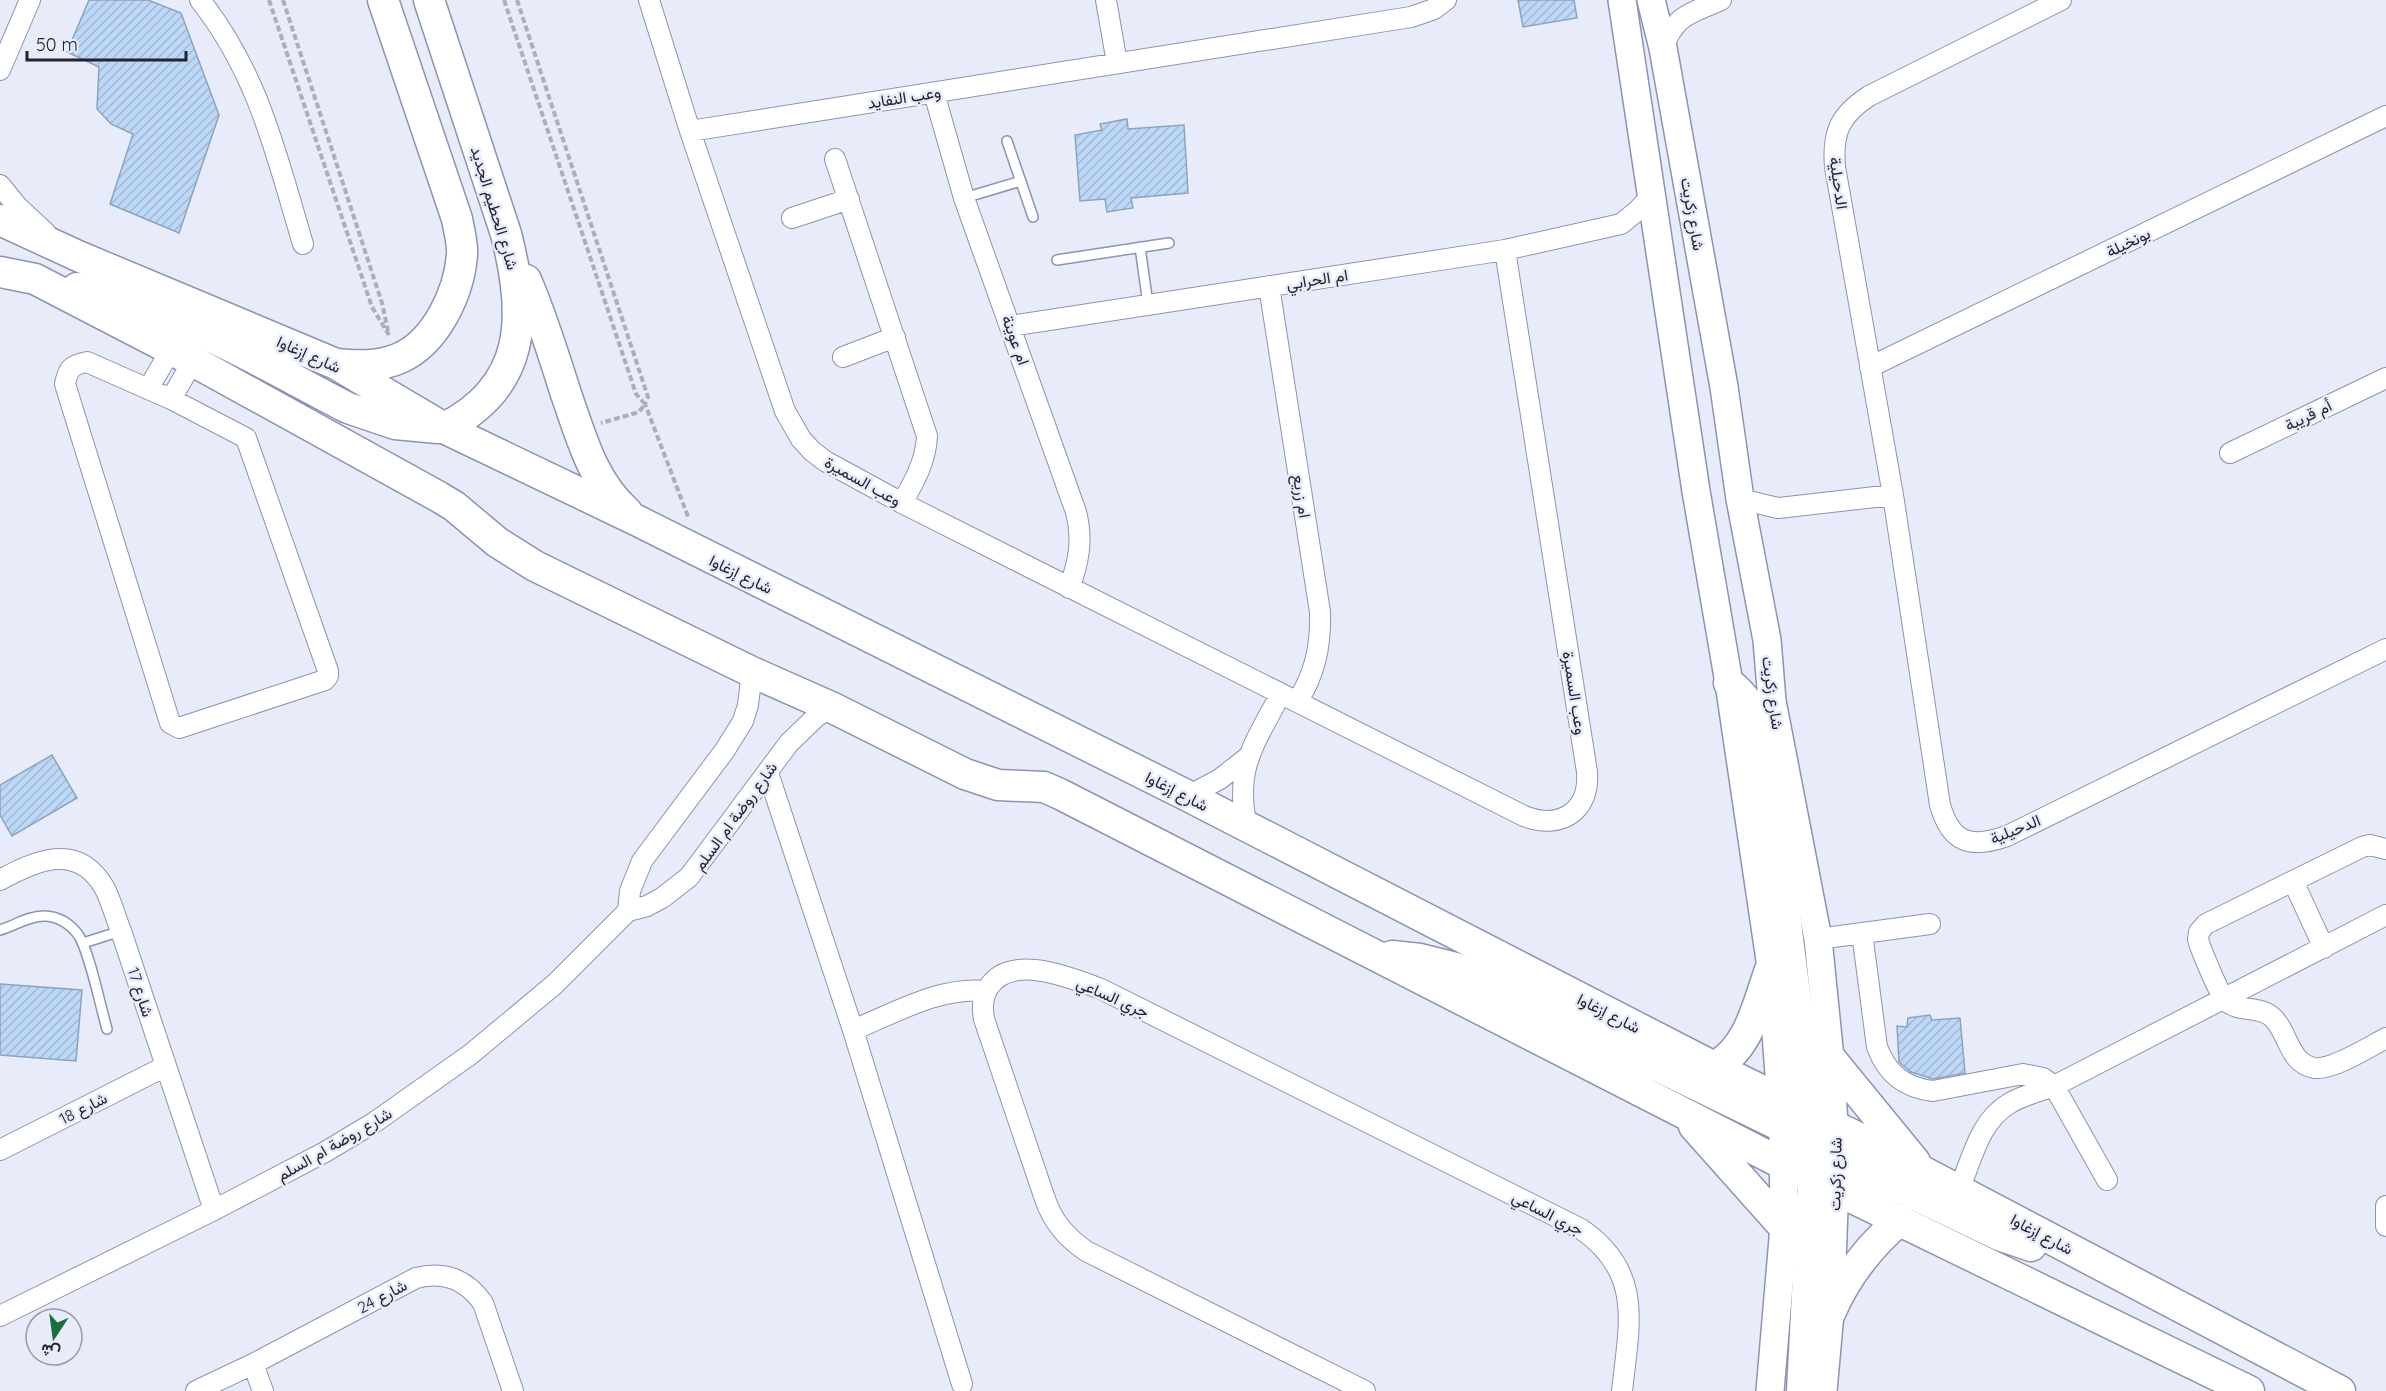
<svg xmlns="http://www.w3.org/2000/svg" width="2386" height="1391" font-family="Quicksand,Vazirmatn,sans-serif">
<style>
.building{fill:url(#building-hatch);stroke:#8ca3be;stroke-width:1.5}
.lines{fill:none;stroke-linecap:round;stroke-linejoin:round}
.lane-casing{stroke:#8d93b2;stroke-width:12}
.street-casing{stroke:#8d93b2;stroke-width:22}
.secondary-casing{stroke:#8d93b2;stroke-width:30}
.primary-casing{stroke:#8d93b2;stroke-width:33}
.path{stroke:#abaebc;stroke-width:4;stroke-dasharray:6 3;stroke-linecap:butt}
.lane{stroke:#fff;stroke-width:9}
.street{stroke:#fff;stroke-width:20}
.secondary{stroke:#fff;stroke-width:27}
.primary{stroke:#fff;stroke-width:30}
.labels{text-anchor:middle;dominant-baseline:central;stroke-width:5;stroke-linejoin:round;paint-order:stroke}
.street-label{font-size:16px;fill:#212330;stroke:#e8ebf9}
</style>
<defs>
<pattern id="building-hatch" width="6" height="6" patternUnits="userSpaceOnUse" patternTransform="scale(1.5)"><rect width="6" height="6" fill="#bdd8f7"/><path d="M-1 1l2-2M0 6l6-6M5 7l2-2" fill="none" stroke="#a2b9d4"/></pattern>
</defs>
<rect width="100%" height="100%" fill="#e8ebf9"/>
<!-- building -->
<path class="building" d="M 89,0 L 148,0 L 181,13 L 219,115 L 179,233 L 110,204 L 133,134 L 111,124 L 97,109 L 99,67 L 67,52 Z
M 1518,0 L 1574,0 L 1577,18 L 1523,27 Z
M 1127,119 L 1128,129 L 1184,125 L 1188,193 L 1131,198 L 1133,208 L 1107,212 L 1105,199 L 1080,201 L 1075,135 L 1102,130 L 1100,124 Z
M 52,755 L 77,798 L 12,836 L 0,815 L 0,785 Z
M 0,984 L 82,990 L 76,1061 L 0,1055 Z
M 1930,1015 L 1932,1020 L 1960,1018 L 1965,1073 L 1933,1079 L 1911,1072 L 1899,1062 L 1897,1026 L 1907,1027 L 1908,1018 Z"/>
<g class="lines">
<defs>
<path id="lane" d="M 1007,141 L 1033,217
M 964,198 L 1021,181
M 1140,247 L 1148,304
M 1057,260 L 1169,243
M 0,930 C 14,926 28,916 44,916 C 58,916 71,924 79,936 C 90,954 100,1005 107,1029
M 83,943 L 121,931"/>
<path id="street" d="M 200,0 C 259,75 276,154 303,244
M 649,0 L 690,131 L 785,411 L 801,439 L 812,451 L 825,461 L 902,503 L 1524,816 C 1560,830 1590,812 1587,772 L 1505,250
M 1106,0 L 1117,63
M 2061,0 L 1869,96 C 1840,115 1832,132 1835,167 L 1893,495 L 1940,805 C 1951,843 1970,849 2007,836 L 2386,649
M 1663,48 C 1676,13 1691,14 1721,0
M 0,70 L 30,0
M 934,93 L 964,198 L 1076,512 C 1083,539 1079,562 1069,588
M 690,131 L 1411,17 L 1434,9 L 1446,0
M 835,159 L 927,436 C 926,461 914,482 902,503
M 0,185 L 17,206 L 46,233
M 792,218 L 849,199
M 1269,286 L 1320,612 C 1321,646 1315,674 1297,702
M 1011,326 L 1505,250 L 1621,224 L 1637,211 L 1652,195
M 843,357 L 895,337
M 87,362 L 171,399 L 246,438 L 328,671 L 328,676 L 325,680 L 179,728 L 170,723 L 65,384 C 68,369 71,365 87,362 Z
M 1870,367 L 2386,116
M 148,389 L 171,350
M 171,399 L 193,361
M 2230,453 L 2386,378
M 1740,499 L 1778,508 L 1893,495
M 768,773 L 853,1030 L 962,1384
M 1188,796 L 1220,779 L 1248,757
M 1247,827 C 1234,768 1254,745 1280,695
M 2386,849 L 2370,845 L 2362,847 L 2206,924 L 2199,932 L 2198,939 C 2200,948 2220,996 2226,1001 C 2239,1013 2259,1005 2272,1017 C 2289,1032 2288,1064 2315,1068 C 2333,1070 2369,1047 2386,1038
M 0,880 C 35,861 77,841 104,887 C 111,900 115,916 121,931 L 214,1210
M 2293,881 L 2324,948
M 628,911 L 630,891 L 642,861 L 725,750 L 743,721 L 748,705 L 752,672
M 1862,933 L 1877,1047 C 1887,1074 1905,1088 1933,1091 L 2023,1074 L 2043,1078 L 2054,1086 L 2107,1180
M 1818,939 L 1930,924
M 853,1030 C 895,1013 940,986 986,991
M 0,1150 L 166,1066
M 1959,1190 C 1972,1159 1979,1121 2010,1103 C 2024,1095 2040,1091 2054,1086 L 2386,915
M 2386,1206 L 2386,1226
M 0,1316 L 214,1210 L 325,1152 L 375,1122 L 471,1054 L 555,984 L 628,911 L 647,906 L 662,898 L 689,877 L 789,743 L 816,717 L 831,707
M 253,1364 L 263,1391
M 196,1391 L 253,1364 L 416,1278 C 444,1271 466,1279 483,1303 L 513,1391
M 1365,1391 L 1086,1251 C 1066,1237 1053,1222 1045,1199 L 984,1019 C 982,1008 982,998 988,988 C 1010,952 1071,978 1101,989 L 1581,1229 C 1644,1272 1629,1325 1622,1391"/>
<path id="secondary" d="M 1622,0 L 1696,491 L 1729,683 L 1771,967 L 1783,1127 L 1784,1227 L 1770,1391
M 1651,0 L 1663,48 L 1724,387 L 1740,499 L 1767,640 L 1772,701 L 1818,939 L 1830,1058 L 1836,1157 L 1830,1313 L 1823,1391"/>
<path id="primary" d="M 429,0 L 506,234 C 527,315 528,386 444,428
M 0,220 L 78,256 L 336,364 L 444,428 L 638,521 L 1188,796 L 1714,1067 L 1867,1142 L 2340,1391
M 0,272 L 35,279 L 193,361 L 439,497 L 454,506 L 497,542 L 535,566 L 752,672 L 831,707 L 965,774 L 998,785 L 1044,787 L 1060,794 L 1783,1164 L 2249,1391
M 526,280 C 542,317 554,356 566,394 C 581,436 592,481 627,512
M 77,288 C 174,309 261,363 348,408 L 395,424 L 438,428
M 336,364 C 357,366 380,367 400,358 C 436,342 459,293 462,255 C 463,244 459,230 457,219 L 383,0
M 1729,683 C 1746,697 1756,712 1762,734 L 1811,1120 L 1820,1153 L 1835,1189
M 1392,956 L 1420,959 L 1456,968 L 1783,1127 C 1799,1134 1815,1136 1832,1128
M 1830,1058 L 1915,1162
M 1714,1067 C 1750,1049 1758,1002 1771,967
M 1694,1126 L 1784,1227
M 1808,1153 L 1820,1153 L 1836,1157 L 1999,1235 L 2031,1246
M 1830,1313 C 1846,1276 1868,1247 1900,1220
M 1802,1391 L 1813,1179 L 1812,1160"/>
</defs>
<!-- lane casing -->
<use href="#lane" class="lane-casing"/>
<!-- street casing -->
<use href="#street" class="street-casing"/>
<!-- secondary casing -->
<use href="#secondary" class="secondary-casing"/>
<!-- primary casing -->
<use href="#primary" class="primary-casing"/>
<!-- path -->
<path class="path" d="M 269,0 L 372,307 L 389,335
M 283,0 L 382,303 L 388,331
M 504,0 L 636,394 L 645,404 L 639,412 L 601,423
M 517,0 L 646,391 L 648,397 L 645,404 L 689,519"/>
<!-- lane -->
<use href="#lane" class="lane"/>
<!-- street -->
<use href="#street" class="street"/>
<!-- secondary -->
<use href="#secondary" class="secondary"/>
<!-- primary -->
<use href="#primary" class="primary"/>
</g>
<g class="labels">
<!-- street labels -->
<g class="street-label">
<text transform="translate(904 97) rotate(-9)">وعب النفايد</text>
<text transform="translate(1839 183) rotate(82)">الدحيلية</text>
<text transform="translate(495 208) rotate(73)">شارع الحطيم الجديد</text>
<text transform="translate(1693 214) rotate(80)">شارع زكريت</text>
<text transform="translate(2128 242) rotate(-26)">بونخيلة</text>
<text transform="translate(1317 279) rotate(-9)">ام الحرابي</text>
<text transform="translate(1016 340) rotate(70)">ام عوينة</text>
<text transform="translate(309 354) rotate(24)">شارع إزغاوا</text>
<text transform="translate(2308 415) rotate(-26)">أم قريبة</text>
<text transform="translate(863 481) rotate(29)">وعب السميرة</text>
<text transform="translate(1302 496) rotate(81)">ام زريع</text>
<text transform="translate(741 574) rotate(26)">شارع إزغاوا</text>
<text transform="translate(1575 693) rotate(81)">وعب السميرة</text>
<text transform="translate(1773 693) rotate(82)">شارع زكريت</text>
<text transform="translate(1177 791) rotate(27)">شارع إزغاوا</text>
<text transform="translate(735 816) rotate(-54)">شارع روضة ام السلم</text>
<text transform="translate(2015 829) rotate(-22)">الدحيلية</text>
<text transform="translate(141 992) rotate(72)">شارع 17</text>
<text transform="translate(1113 997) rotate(24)">جري الساعي</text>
<text transform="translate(1609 1013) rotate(27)">شارع إزغاوا</text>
<text transform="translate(83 1108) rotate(-27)">شارع 18</text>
<text transform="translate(334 1144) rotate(-30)">شارع روضة ام السلم</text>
<text transform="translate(1835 1174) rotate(-89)">شارع زكريت</text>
<text transform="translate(1548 1213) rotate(27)">جري الساعي</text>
<text transform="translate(2042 1234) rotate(28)">شارع إزغاوا</text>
<text transform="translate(382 1296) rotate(-28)">شارع 24</text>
</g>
</g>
<!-- north arrow -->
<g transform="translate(54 1337) rotate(193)"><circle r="28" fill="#e8ebf9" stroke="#989ba9" stroke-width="1.5"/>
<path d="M0-4.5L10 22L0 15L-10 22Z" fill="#1c6f41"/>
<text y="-9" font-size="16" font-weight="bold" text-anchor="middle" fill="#212330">ش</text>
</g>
<!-- scale -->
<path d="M27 51v9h159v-9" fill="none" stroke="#212330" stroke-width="3"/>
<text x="36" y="51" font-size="18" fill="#212330" stroke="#e8ebf9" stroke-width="4.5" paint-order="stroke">50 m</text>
</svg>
